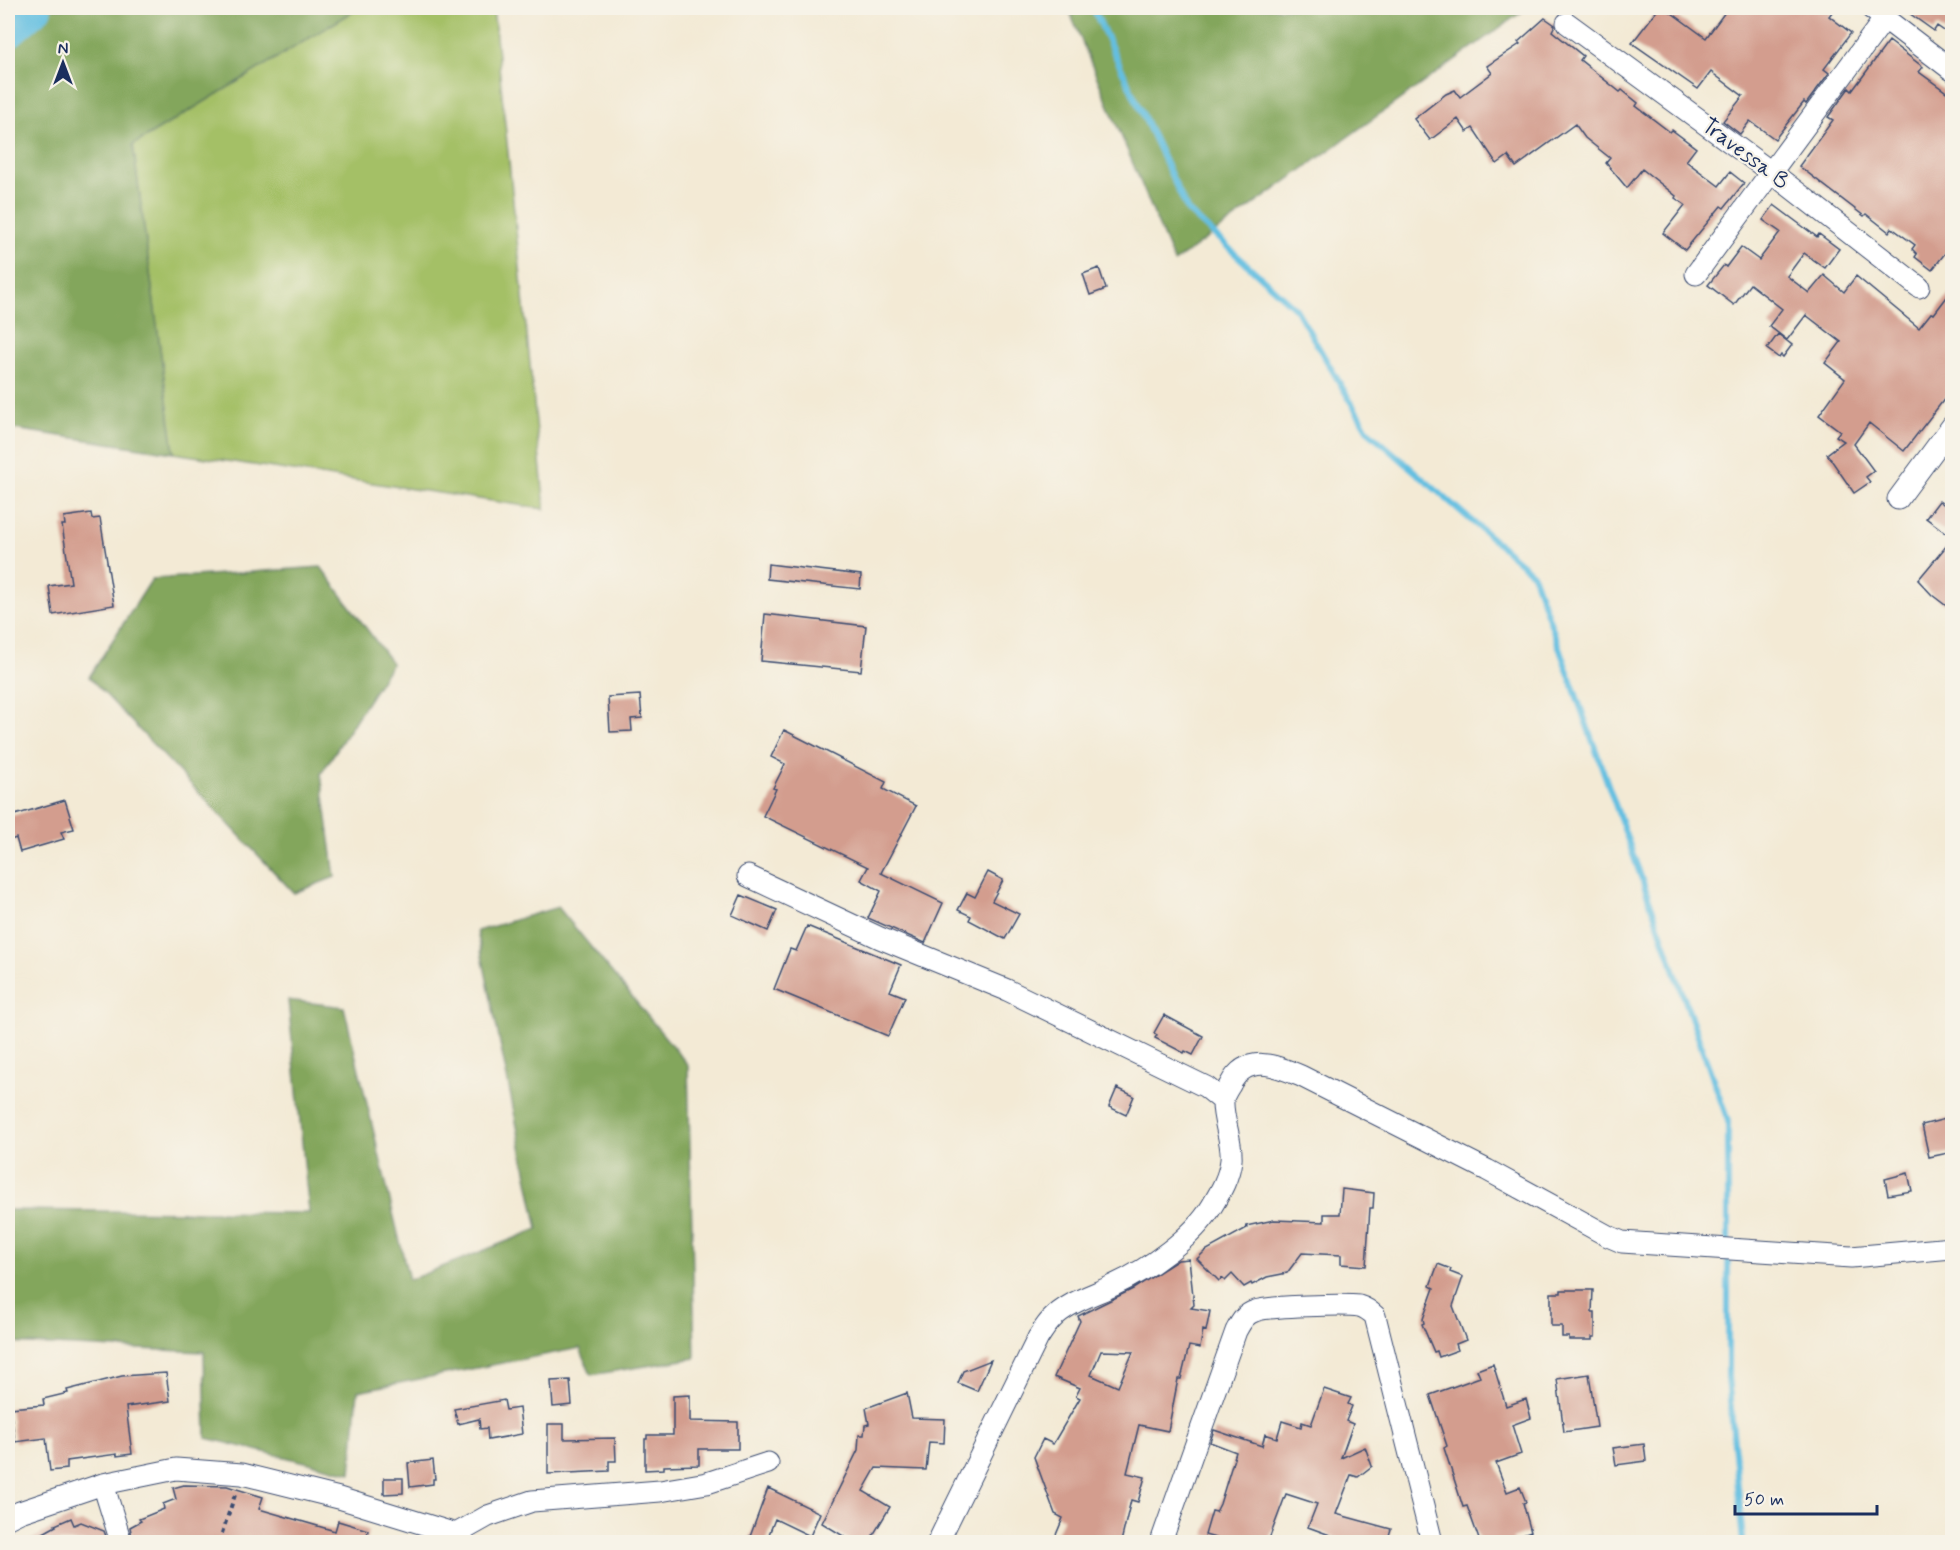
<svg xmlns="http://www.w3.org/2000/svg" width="1960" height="1550" font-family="Mynerve,sans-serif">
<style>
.green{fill:#a4c066;stroke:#607862;stroke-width:1.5}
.forest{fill:#83a65b;stroke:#4f6a5c;stroke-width:1.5}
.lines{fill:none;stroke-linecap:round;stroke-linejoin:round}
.stream{stroke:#63bfe1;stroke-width:6}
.river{stroke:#63bfe1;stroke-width:34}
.building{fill:#d39d8e;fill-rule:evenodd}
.minor-casing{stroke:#3b4b70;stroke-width:23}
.path{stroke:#3b4b70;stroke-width:4;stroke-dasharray:4.5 4.5;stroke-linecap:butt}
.minor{stroke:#fff;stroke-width:21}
.labels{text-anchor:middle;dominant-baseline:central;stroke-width:4.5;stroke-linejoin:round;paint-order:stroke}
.street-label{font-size:22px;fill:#1b2f5e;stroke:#f7f3e8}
</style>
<rect width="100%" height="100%" fill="#f7f3e8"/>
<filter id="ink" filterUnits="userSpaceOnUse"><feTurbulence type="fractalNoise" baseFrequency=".0167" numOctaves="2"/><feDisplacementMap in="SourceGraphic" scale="12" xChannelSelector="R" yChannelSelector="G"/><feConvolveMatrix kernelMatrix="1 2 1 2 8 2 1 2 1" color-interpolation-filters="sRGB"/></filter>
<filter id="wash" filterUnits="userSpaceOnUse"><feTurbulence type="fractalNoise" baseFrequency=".008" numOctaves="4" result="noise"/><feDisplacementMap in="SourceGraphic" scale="24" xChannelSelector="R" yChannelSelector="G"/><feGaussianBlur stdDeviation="1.35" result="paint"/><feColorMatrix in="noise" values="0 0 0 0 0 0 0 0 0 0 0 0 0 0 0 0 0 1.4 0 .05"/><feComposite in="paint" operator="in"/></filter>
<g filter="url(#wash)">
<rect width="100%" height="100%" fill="#f3ead5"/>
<!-- green -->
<path class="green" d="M 359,8 L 493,8 L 545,509 L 174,453 L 133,145 Z"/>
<!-- forest -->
<path class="forest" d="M 8,8 L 359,8 L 133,145 L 174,453 L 8,428 Z
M 1068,8 L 1527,8 L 1174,262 Z
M 321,567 L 392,663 L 321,774 L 335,877 L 294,893 L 89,677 L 152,579 Z
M 558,907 L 688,1065 L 695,1358 L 591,1375 L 580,1348 L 358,1391 L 351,1473 L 206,1438 L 204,1352 L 8,1343 L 8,1210 L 309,1213 L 288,1000 L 344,1007 L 409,1280 L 538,1229 L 477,931 Z"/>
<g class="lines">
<!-- stream -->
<path class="stream" d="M 1093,8 L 1188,211 L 1296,309 L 1368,431 L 1533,574 L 1728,1121 L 1728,1377 L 1743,1542"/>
<!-- river -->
<path class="river" d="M 8,31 L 35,8"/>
</g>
<g id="blocks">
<!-- building -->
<path class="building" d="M 1659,8 L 1665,8 L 1706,38 L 1728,8 L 1835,8 L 1829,16 L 1851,33 L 1824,69 L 1829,73 L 1806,104 L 1804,102 L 1775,139 L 1750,121 L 1740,134 L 1723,121 L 1743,96 L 1711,72 L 1698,89 L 1632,43 Z
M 1902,8 L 1953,8 L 1953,37 L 1937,26 L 1934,31 Z
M 1545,18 L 1555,25 L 1552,31 L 1583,56 L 1580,60 L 1620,92 L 1622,90 L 1638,103 L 1636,106 L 1670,132 L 1672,130 L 1696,148 L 1686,161 L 1719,186 L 1730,172 L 1744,183 L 1724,208 L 1721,206 L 1685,250 L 1663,233 L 1685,205 L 1675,198 L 1676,196 L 1642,169 L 1627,188 L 1606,163 L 1610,158 L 1585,138 L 1575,124 L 1516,167 L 1508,156 L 1497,164 L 1473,128 L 1467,132 L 1458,119 L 1430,140 L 1414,119 L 1446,94 L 1455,90 L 1460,97 L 1492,73 L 1487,66 L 1520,44 L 1518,42 Z
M 1889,41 L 1923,67 L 1919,72 L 1953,97 L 1953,243 L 1932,270 L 1915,257 L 1917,254 L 1912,249 L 1915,245 L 1892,228 L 1889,232 L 1866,214 L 1864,216 L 1799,166 L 1833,120 L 1828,117 L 1849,88 L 1852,91 Z
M 1774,205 L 1817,237 L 1819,234 L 1839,249 L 1825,268 L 1804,253 L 1787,276 L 1809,293 L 1824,275 L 1844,292 L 1856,276 L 1919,328 L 1931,313 L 1934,314 L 1953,289 L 1953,388 L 1904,451 L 1869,423 L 1854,444 L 1874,471 L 1866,477 L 1870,482 L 1854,493 L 1827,454 L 1844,441 L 1836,436 L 1840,431 L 1819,415 L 1845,379 L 1825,363 L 1841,342 L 1806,315 L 1787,340 L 1769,326 L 1782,309 L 1750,284 L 1734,305 L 1708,285 L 1724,265 L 1726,267 L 1741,247 L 1759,260 L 1780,232 L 1763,220 Z
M 1099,268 L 1106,289 L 1090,295 L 1083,274 Z
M 1778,334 L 1792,345 L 1783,357 L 1781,355 L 1779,358 L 1767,349 Z
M 1939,501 L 1953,511 L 1953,538 L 1926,518 Z
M 91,513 L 92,519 L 100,518 L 114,605 L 53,615 L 49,586 L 71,583 L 62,525 L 65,525 L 64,517 Z
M 1953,538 L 1953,611 L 1932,595 L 1918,580 Z
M 768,564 L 861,575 L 860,589 L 767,579 Z
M 765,614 L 866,626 L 861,671 L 761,661 Z
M 640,695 L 642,718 L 631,719 L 632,731 L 610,732 L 608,697 Z
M 784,730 L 886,782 L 883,789 L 916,806 L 881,873 L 943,903 L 925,943 L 868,918 L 881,891 L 861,880 L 868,867 L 763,816 L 776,789 L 773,788 L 785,764 L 771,757 Z
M 65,800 L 74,829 L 61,832 L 64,839 L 20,852 L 16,838 L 8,841 L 8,817 Z
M 988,872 L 1003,880 L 992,901 L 1019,914 L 1005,939 L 969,920 L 971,916 L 958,910 L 967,893 L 975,897 Z
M 741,895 L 777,910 L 768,931 L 732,915 Z
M 807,926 L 901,965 L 890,991 L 905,997 L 888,1036 L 774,989 L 790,949 L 796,951 Z
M 1164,1015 L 1203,1036 L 1193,1055 L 1185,1051 L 1184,1053 L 1155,1038 L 1157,1035 L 1154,1033 Z
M 1117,1088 L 1134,1096 L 1126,1115 L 1109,1107 Z
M 1953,1117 L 1953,1152 L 1929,1157 L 1922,1125 Z
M 1908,1173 L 1912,1191 L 1888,1195 L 1885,1179 Z
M 1342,1189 L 1374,1193 L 1373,1208 L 1370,1208 L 1366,1266 L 1341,1264 L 1341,1255 L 1302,1253 L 1287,1273 L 1267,1277 L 1252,1285 L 1251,1283 L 1244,1287 L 1232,1274 L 1225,1281 L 1222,1278 L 1219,1281 L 1197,1259 L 1205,1251 L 1247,1228 L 1246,1226 L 1274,1220 L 1324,1222 L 1324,1214 L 1340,1214 Z
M 1189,1259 L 1194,1305 L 1191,1308 L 1210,1311 L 1206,1331 L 1203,1330 L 1200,1348 L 1189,1346 L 1181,1379 L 1178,1379 L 1168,1431 L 1139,1425 L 1127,1473 L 1145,1477 L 1138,1502 L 1131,1500 L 1121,1542 L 1053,1542 L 1063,1518 L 1055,1514 L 1034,1457 L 1043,1439 L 1053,1444 L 1080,1398 L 1076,1396 L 1080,1388 L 1054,1377 L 1080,1321 L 1078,1316 L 1133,1289 L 1178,1260 ZM 1101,1351 L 1133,1352 L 1118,1387 L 1091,1375 Z
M 1438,1264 L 1451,1269 L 1450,1272 L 1463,1277 L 1453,1306 L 1466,1340 L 1456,1344 L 1458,1350 L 1439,1357 L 1437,1351 L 1434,1352 L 1422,1324 L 1424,1323 L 1423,1319 L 1434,1288 L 1430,1286 Z
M 1561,1290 L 1593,1290 L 1592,1312 L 1595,1312 L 1595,1337 L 1592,1337 L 1592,1340 L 1569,1340 L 1569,1337 L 1562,1337 L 1562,1326 L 1551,1326 L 1551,1293 L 1561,1293 Z
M 991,1360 L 977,1391 L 958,1383 L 963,1371 Z
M 1493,1364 L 1506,1406 L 1526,1399 L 1531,1418 L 1512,1425 L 1521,1454 L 1496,1463 L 1507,1492 L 1520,1487 L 1526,1502 L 1523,1503 L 1531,1532 L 1512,1539 L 1514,1542 L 1480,1542 L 1467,1506 L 1463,1507 L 1456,1485 L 1444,1448 L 1447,1446 L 1430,1395 L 1480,1377 L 1477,1370 Z
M 166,1373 L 170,1401 L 126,1407 L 132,1454 L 117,1456 L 117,1454 L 67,1461 L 67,1469 L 50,1471 L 46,1438 L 15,1442 L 10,1408 L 44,1405 L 43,1399 L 68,1393 L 67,1390 L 122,1376 Z
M 1589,1374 L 1597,1427 L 1564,1432 L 1557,1379 Z
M 570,1380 L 572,1405 L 553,1407 L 551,1381 Z
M 1324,1389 L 1351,1398 L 1348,1404 L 1352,1406 L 1346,1421 L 1353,1424 L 1341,1458 L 1365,1447 L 1372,1466 L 1358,1477 L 1351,1475 L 1336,1514 L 1391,1529 L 1387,1542 L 1336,1542 L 1338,1538 L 1308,1527 L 1317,1504 L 1286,1494 L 1268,1542 L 1229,1542 L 1205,1535 L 1212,1511 L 1216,1512 L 1220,1504 L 1236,1452 L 1210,1442 L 1214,1430 L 1262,1446 L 1265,1434 L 1277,1438 L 1282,1421 L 1301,1427 L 1302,1422 L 1311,1425 Z
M 907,1393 L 912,1418 L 945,1419 L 944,1443 L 929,1442 L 926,1470 L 876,1468 L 863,1491 L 890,1507 L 869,1542 L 853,1542 L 822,1523 L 858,1450 L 859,1435 L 864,1435 L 865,1425 L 869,1424 L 866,1408 Z
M 690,1395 L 690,1421 L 738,1422 L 738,1449 L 699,1449 L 699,1465 L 664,1466 L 664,1469 L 645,1470 L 645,1439 L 647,1439 L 647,1435 L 673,1435 L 673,1396 Z
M 504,1400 L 506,1410 L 519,1408 L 522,1434 L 488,1440 L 487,1428 L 480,1429 L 479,1419 L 458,1424 L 454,1409 Z
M 548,1424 L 564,1424 L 564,1439 L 615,1438 L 616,1461 L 609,1461 L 609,1471 L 548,1474 Z
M 1644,1444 L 1646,1461 L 1616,1465 L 1613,1448 Z
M 433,1460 L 435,1479 L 433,1479 L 433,1484 L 410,1487 L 408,1463 Z
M 384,1478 L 403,1478 L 403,1493 L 384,1494 Z
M 184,1485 L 227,1486 L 263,1497 L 259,1509 L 335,1531 L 338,1521 L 368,1530 L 366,1542 L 133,1542 L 130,1527 L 141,1521 L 139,1519 L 164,1509 L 163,1504 L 176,1499 L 173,1488 Z
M 768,1488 L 820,1513 L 810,1536 L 775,1519 L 766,1542 L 748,1542 Z
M 71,1518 L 74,1525 L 81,1522 L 104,1531 L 108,1542 L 27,1542 L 56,1526 L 55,1525 Z"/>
</g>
</g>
<g filter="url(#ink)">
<use href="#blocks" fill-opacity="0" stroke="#3b4b70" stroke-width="1.5"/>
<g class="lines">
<defs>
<path id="minor" d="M 1871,8 L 1952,70
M 1567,23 L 1771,172 L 1919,287
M 1696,274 L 1885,18
M 1898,499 L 1952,426
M 748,876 L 880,938 L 1007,990 L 1206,1087 L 1222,1100
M 103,1484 L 121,1542
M 8,1518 L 20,1512 L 103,1484 L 176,1469 L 242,1474 L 339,1498 L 456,1534 L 488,1516 L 532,1501 L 660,1491 L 707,1483 L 768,1463
M 938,1542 L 1038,1338 C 1042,1332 1046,1325 1051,1320 C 1067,1302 1094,1295 1114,1285 C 1148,1269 1193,1238 1212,1206 C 1221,1191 1229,1177 1231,1160 C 1233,1141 1222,1120 1223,1101 C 1223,1096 1227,1090 1230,1085 C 1246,1053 1276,1065 1301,1076 L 1487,1170 L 1608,1236 L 1622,1242 L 1851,1257 L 1952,1248
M 1161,1542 L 1236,1331 C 1241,1322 1245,1314 1255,1311 C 1267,1306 1346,1304 1359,1306 C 1366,1308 1370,1311 1375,1316 L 1432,1542"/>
</defs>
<!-- minor casing -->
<use href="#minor" class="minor-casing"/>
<!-- path -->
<path class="path" d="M 219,1542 L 236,1492"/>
<!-- minor -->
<use href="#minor" class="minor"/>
</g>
</g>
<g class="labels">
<!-- street labels -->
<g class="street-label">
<text transform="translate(1745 154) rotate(37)">Travessa B</text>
</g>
</g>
<!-- margin -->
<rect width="1960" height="1550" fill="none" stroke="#f7f3e8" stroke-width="30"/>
<!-- north arrow -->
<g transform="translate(63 63)" stroke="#f7f3e8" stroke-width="4.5" paint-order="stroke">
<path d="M0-4.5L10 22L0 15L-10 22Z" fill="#1b2f5e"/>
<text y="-9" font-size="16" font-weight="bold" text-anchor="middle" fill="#1b2f5e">N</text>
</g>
<!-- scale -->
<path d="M1735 1505v9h142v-9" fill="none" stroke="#1b2f5e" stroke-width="3"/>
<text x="1744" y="1505" font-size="18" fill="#1b2f5e" stroke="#f7f3e8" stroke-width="4.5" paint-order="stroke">50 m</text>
</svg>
